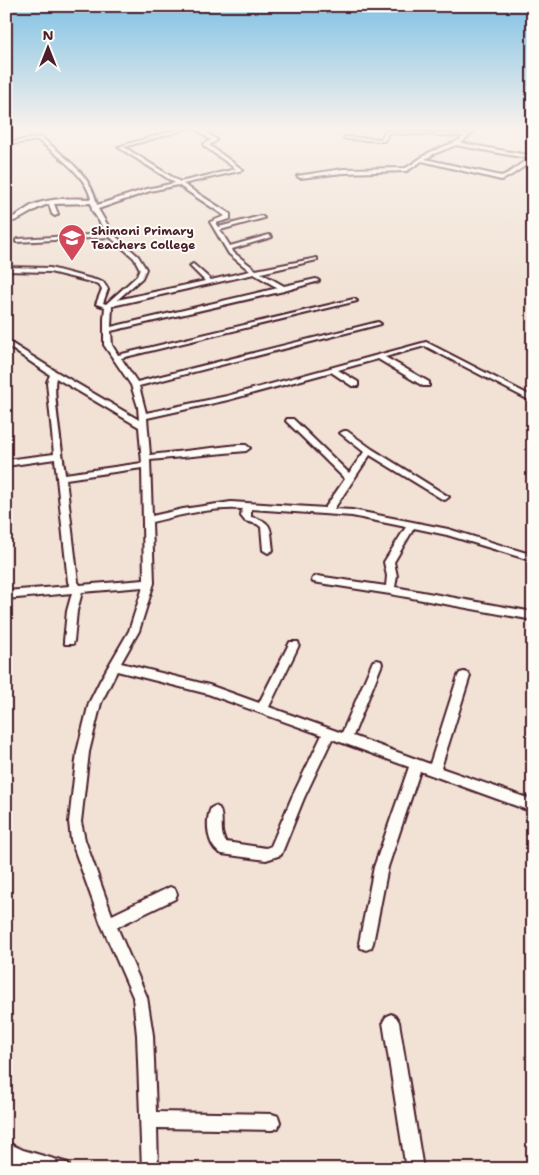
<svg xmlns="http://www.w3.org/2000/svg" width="539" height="1175" font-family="'Shantell Sans',sans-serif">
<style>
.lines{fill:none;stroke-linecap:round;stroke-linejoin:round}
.minor-casing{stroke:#4a1f2b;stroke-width:4}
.minor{fill:#fdfcf7;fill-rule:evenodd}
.labels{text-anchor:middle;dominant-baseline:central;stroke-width:4;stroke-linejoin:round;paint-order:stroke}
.far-poi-label{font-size:12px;font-weight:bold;fill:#4a1f2b;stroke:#fdfcf7;text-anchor:start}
</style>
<rect width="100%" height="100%" fill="#f1e2d5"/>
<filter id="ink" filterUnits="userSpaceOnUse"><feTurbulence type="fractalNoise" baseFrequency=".02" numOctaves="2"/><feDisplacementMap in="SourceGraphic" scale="10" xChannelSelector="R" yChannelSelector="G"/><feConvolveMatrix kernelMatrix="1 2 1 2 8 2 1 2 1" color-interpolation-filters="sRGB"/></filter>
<g filter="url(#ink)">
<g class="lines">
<defs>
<path id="minor" d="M 186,127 L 198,127 L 216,139 L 216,141 L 209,145 L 243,170 L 183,184 L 230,214 L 230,219 L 216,223 L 219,227 L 261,216 L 264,218 L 220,230 L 230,246 L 269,235 L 272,237 L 232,249 L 233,252 L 256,270 L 317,258 L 317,260 L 261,273 L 284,286 L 316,279 L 319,281 L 284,291 L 111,331 L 112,345 L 118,355 L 354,299 L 357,301 L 121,358 L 137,382 L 378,322 L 381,324 L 139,386 L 146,413 L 227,396 L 426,342 L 533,397 L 533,402 L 425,346 L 385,357 L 429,382 L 429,386 L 423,386 L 378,359 L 338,370 L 358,382 L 358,386 L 352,386 L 331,372 L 228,400 L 147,418 L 150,455 L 238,445 L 246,445 L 250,448 L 246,451 L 150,460 L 152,516 L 183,509 L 231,502 L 325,508 L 345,479 L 286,421 L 287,419 L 293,419 L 349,473 L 364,452 L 340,433 L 344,431 L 347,431 L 372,449 L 449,497 L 445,500 L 442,499 L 370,455 L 334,509 L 352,510 L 448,529 L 533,555 L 533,561 L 447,535 L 414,528 L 394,562 L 397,576 L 395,587 L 533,612 L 533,620 L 390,594 L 313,582 L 312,580 L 313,578 L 317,576 L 386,586 L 387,576 L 384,562 L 406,527 L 352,516 L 251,509 L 251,517 C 274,522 270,529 273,550 L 268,553 L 263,550 L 261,527 L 257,524 L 245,521 L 241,516 L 242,509 C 213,507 181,515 152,522 L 154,583 L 139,631 L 121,663 L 209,685 L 259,703 L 290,642 L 298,642 L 299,645 L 269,707 L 342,733 L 373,661 L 377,660 L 381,661 L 382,664 L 353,736 L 430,764 L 458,676 L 460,673 L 464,672 L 468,673 L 470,676 L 441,768 L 533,800 L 533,812 L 420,771 L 388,867 L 373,943 L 371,948 L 366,950 L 361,948 L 359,943 L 374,867 L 409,767 L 332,739 L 304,798 L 281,855 L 266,860 L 222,854 C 207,848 205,821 211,808 L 215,806 L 219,808 C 225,819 218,832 226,842 L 266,848 L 271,846 L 292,797 L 322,735 L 208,694 L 117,671 L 101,703 L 89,752 L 81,822 L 85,840 L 112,915 L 170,887 L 175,889 L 177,894 L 175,899 L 117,927 L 147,997 L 153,1035 L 156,1112 L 272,1114 L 278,1116 L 280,1122 L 278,1128 L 272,1130 L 157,1128 L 158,1169 L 142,1169 L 137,1035 L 133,997 L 101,924 L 71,840 L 69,822 L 77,752 L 89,703 L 101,679 L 129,631 L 143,587 L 82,592 L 77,611 L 74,641 L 73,644 L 65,644 L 64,641 L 67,611 L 72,593 L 6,599 L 6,591 L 70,586 L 68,582 L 55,459 L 6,466 L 6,460 L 54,454 L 47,382 L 50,375 L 6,345 L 6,340 L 57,372 L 139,420 L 138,407 L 131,385 L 104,345 L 104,319 L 105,307 L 96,304 L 102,289 L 99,284 L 50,272 L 6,271 L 6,267 L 50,268 L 103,282 L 108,289 L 103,303 L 106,304 L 137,276 L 140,269 L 134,258 L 110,237 L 16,242 L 16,240 L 18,239 L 107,234 L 92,210 L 91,203 L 54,204 L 58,214 L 55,216 L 52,214 L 49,204 C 33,208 22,221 6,223 L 6,219 C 16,218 22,211 31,206 C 48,198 72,198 91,199 C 87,176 56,154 38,140 L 6,145 L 6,143 L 41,137 C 63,156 92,175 97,205 L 147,189 L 175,183 L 118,147 ZM 193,127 L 211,140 L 204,144 L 204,146 L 236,169 L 180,182 L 124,147 ZM 178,185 L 225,216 L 210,222 L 229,254 L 250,271 L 211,280 L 193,264 L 190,266 L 205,281 L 117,300 L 142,278 L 146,269 L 138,256 L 113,234 L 98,209 L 150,191 ZM 254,274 L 278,288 L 111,327 L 112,306 ZM 56,378 L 139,427 L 142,463 L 65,474 C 63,456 52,391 56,378 ZM 142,468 L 144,580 L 80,585 L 78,582 L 66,479 Z
M 474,127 L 479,127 L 461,143 L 533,156 L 533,162 C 521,166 514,176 501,180 L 422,161 L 407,171 L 343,173 L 300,178 L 297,176 L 343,169 L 406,168 L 430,152 L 458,141 L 464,136 L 388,133 L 385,140 L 383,141 L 346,139 L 344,137 L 381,139 L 386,131 L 467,134 ZM 456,145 L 531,159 C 519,162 513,173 501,176 L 425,159 L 434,154 Z
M 530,187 L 533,187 L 533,191 L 528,190 L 528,188 Z
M 391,1014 L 396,1017 L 399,1022 L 423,1169 L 406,1169 L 383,1022 L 386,1017 Z
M 6,1142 L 23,1150 L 68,1163 L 70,1169 C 47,1169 27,1172 6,1159 Z"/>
</defs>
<!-- minor casing -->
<use href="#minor" class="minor-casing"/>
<!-- minor -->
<use href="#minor" class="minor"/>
</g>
</g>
<!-- sky -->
<linearGradient id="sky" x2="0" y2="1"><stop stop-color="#81c2e5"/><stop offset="0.44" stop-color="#f9f2ec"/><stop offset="1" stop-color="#f9f2ec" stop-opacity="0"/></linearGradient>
<rect width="539" height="291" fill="url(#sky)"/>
<!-- icons -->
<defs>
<symbol id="school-pin" viewBox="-11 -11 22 30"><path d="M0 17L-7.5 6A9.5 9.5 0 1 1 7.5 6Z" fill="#d1495b" stroke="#fdfcf7"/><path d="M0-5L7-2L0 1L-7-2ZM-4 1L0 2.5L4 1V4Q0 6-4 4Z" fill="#fff"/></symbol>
</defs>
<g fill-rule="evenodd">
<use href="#school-pin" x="56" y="222" width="32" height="43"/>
</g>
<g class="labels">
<!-- far-poi labels -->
<g class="far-poi-label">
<text x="91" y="231">Shimoni Primary<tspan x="91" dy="14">Teachers College</tspan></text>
</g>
</g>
<!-- margin -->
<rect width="539" height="1175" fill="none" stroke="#fdfcf7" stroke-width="25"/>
<rect x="12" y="12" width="514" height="1150" fill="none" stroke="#4a1f2b" stroke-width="2" filter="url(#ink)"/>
<!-- north arrow -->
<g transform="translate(48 48)" stroke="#fdfcf7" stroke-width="4" paint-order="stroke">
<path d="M0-4L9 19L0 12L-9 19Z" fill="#4a1f2b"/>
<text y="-8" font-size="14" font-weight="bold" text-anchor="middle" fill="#4a1f2b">N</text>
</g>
</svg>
